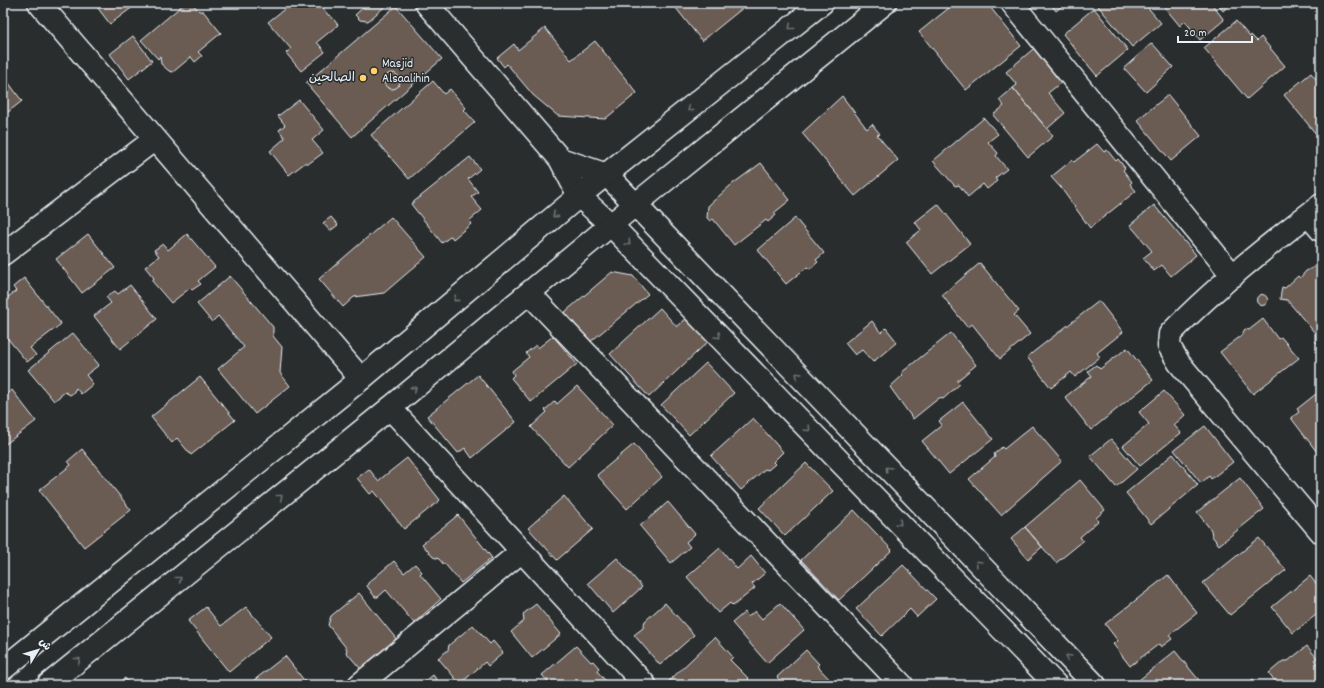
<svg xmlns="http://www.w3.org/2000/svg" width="1324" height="688" font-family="Dekko,'Playpen Sans Arabic',sans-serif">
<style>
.building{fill:#6b5c52;stroke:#e8f1f8}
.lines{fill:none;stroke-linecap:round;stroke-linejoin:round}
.street-casing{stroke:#e8f1f8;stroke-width:25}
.secondary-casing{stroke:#e8f1f8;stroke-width:25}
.street{stroke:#2a2d2e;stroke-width:22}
.secondary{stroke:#2a2d2e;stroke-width:22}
.oneway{stroke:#6c7275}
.poi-dot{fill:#ffd166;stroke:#2a2d2e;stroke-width:1.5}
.labels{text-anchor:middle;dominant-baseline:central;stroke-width:3;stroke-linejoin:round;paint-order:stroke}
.poi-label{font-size:13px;fill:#e8f1f8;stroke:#2a2d2e;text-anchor:start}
</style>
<rect width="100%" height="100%" fill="#2a2d2e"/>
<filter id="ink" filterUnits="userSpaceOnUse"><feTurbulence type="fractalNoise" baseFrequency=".025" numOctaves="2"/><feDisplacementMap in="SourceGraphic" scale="8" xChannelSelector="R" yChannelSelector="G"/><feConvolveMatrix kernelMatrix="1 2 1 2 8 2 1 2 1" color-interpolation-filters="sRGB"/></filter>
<g filter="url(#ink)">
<!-- building -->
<path class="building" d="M 94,3 L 138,3 L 110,24 Z
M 185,3 L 192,3 L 199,11 L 203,11 L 221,33 L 198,52 L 202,56 L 195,62 L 191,57 L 173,72 L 169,71 L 161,64 L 160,56 L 158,59 L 141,40 Z
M 292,3 L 309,3 L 313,7 L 316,4 L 321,5 L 328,15 L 331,16 L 338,25 L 317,42 L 325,52 L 301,71 L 286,53 L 291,49 L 268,22 Z
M 309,3 L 318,3 L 313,7 Z
M 368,3 L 389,3 L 368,21 L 360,20 L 355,15 Z
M 672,3 L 749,3 L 702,41 Z
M 955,3 L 987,3 L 1021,46 L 966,90 L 919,32 Z
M 1050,3 L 1066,3 L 1056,11 Z
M 1101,3 L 1144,3 L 1161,23 L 1132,47 L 1098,6 Z
M 1161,3 L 1211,3 L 1224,20 L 1200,40 L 1185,21 L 1180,26 Z
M 1217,3 L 1232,3 L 1223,11 Z
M 396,6 L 442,59 L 352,137 L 306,83 Z
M 1094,8 L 1128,50 L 1097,76 L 1063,34 Z
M 1236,21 L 1250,37 L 1251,35 L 1257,41 L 1261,37 L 1285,66 L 1247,99 L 1204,48 Z
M 545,28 L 571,60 L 595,41 L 637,93 L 605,119 L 558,116 L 533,95 L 507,64 L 504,67 L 497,58 L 514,44 L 518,50 Z
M 133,36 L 152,61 L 129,79 L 110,54 Z
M 1152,43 L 1173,67 L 1146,92 L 1124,68 Z
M 1039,44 L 1068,77 L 1048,93 L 1065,113 L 1047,129 L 1013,88 L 1017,85 L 1006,72 Z
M 1311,73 L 1321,85 L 1321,140 L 1284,95 Z
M384 81a8 8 0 1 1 16 0a8 8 0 1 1-16 0Z
M 3,75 L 22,101 L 3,116 Z
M 433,81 L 444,94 L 450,89 L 466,108 L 464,110 L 475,122 L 409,179 L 371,135 Z
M 1013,88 L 1053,136 L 1028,157 L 993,115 L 1004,106 L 999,100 Z
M 1168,95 L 1201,136 L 1171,161 L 1137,120 Z
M 842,96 L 867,129 L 872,124 L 880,134 L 877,135 L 898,160 L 855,196 L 802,133 Z
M 299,100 L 324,130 L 312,140 L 323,153 L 308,164 L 306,162 L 289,175 L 270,151 L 285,138 L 279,130 L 285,125 L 278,116 Z
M 984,118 L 998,134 L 988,142 L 998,153 L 996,156 L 1007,169 L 995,178 L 997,181 L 987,189 L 983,184 L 968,197 L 959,185 L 955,186 L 933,161 Z
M 1097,144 L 1104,152 L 1107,150 L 1116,161 L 1118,159 L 1125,168 L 1123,170 L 1132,182 L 1130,184 L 1136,191 L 1090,228 L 1061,188 L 1051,177 L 1072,160 L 1074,162 Z
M 470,157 L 480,169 L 468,179 L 478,192 L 471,197 L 482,210 L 469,221 L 471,224 L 453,239 L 451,236 L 442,243 L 411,204 Z
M 761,163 L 790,200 L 774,213 L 776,215 L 768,222 L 766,220 L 734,245 L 713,219 L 710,221 L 707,218 L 708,206 L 731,185 Z
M 938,204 L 970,244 L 932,274 L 906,242 L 921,230 L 915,222 Z
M 1154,205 L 1196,255 L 1171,276 L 1162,265 L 1154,271 L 1143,258 L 1152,251 L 1130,225 Z
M 331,217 L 338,225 L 330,231 L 323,223 Z
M 391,217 L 426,257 L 384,293 L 354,297 L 343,307 L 319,279 Z
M 795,218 L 824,253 L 816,260 L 818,262 L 810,269 L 807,267 L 786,284 L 758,250 Z
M 88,234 L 115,268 L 82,293 L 56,259 Z
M 187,234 L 215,267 L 198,281 L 201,284 L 192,290 L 190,288 L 171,303 L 152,281 L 154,278 L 145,267 L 159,256 L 154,250 L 163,244 L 168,250 Z
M 980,263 L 1019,311 L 1014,315 L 1030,334 L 1000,359 L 972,324 L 967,327 L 942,295 Z
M 1320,264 L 1321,264 L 1321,347 L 1315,341 L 1315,333 L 1287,300 L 1280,299 L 1282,287 L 1285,288 L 1298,276 L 1300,278 L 1306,271 Z
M 612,272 L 633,276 L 648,294 L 590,342 L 565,312 Z
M 230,276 L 273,327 L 273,336 L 282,347 L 280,373 L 290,386 L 255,414 L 218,369 L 244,347 L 218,316 L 212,322 L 197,304 Z
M 24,278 L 61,324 L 30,348 L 36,355 L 27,362 L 3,333 L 3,298 L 6,295 L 8,297 L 16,291 L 13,287 Z
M 130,285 L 157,319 L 120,349 L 94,316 L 111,303 L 106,297 L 115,291 L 118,294 Z
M1256.5 300a5.5 5.5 0 1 1 11 0a5.5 5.5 0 1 1-11 0Z
M 1099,301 L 1123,332 L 1097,353 L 1100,357 L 1075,377 L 1071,372 L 1051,388 L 1027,357 Z
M 660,308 L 677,327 L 691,314 L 713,337 L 649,397 L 610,354 Z
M 1263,319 L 1278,339 L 1281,337 L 1299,358 L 1253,394 L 1220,352 L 1241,336 L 1245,329 L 1249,330 Z
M 872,321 L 881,333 L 886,328 L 897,342 L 873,362 L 862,350 L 855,355 L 845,343 Z
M 73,333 L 99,365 L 86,375 L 93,384 L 81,394 L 76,388 L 73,393 L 70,395 L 65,392 L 54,401 L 28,370 Z
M 951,333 L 976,365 L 957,381 L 960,384 L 943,399 L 939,398 L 913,419 L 890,387 L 903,375 L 901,373 Z
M 553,336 L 577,364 L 531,402 L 511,378 L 514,375 L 512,371 L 529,357 L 526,353 L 536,345 L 538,348 Z
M 1127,348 L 1153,380 L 1091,430 L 1065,397 L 1092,376 L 1088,371 L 1096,365 L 1100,369 Z
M 706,363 L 734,393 L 689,435 L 661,405 Z
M 478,375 L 516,422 L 472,458 L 465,448 L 458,453 L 427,416 Z
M 200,377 L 235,420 L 191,455 L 177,438 L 172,443 L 151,417 Z
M 577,386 L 613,425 L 568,467 L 531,427 L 547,412 L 545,410 L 555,401 L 557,404 Z
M 12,390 L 36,421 L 3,446 L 3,397 Z
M 1321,390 L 1321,455 L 1320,456 L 1291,418 L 1299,412 L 1297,409 Z
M 1164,391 L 1185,415 L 1174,425 L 1181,433 L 1140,466 L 1123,446 L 1149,424 L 1139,412 Z
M 963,402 L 993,439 L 949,474 L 922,441 L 942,425 L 939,421 Z
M 753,418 L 783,452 L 773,462 L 775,464 L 768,470 L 765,469 L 741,490 L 711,456 Z
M 1032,426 L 1062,461 L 1001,515 L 969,479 L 995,457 L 994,454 L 1002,447 L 1004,449 Z
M 1205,426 L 1233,462 L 1211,479 L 1209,476 L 1201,483 L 1174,450 Z
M 1111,439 L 1137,469 L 1116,487 L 1090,456 Z
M 634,444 L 662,477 L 627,509 L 597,475 Z
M 82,449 L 131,510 L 84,547 L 39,490 L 71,465 L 68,461 Z
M 1173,454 L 1198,485 L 1151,524 L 1126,493 Z
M 407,458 L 440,500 L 404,529 L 374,491 L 370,494 L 357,478 L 369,469 L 378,481 Z
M 806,463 L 833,491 L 785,536 L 759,508 Z
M 1240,478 L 1264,509 L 1219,545 L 1212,536 L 1211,530 L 1197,512 Z
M 1080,480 L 1105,510 L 1096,518 L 1098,521 L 1080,537 L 1083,541 L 1056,563 L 1025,527 Z
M 564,496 L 593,529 L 557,560 L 528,528 Z
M 668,502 L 695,534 L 686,542 L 690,547 L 671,563 L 640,526 Z
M 854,510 L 892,550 L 839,600 L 801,560 Z
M 458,515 L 492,558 L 461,583 L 445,564 L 444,565 L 439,559 L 433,557 L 422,544 Z
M 1025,527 L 1042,547 L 1028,559 L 1011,539 Z
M 1259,538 L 1286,570 L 1230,615 L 1203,583 Z
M 720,548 L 737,569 L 751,556 L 765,573 L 752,584 L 755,588 L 733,606 L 730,603 L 718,613 L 687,577 Z
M 617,558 L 642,587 L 613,613 L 588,583 Z
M 394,561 L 404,573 L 415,564 L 422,572 L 420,574 L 441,599 L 414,623 L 386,590 L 378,597 L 375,597 L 367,586 L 368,583 Z
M 903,565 L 936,599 L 917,617 L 910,609 L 882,636 L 856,609 Z
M 1168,575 L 1197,613 L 1169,635 L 1172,639 L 1161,647 L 1159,644 L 1130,666 L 1113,644 L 1118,641 L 1105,624 Z
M 1310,576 L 1321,590 L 1321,611 L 1293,633 L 1272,607 Z
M 359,593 L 402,646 L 366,675 L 346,652 L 347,649 L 328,625 L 331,616 Z
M 665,603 L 694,635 L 660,665 L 634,635 L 643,628 L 645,621 Z
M 780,603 L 804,630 L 767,663 L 732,623 L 745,612 L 748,617 L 755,611 L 762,619 Z
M 536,604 L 561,634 L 532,658 L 511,632 L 524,621 L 523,614 Z
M 206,607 L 221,626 L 246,607 L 271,637 L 229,672 L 188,621 Z
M 473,625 L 490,644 L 493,641 L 503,653 L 488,666 L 485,662 L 460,684 L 438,658 L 448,650 L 449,645 Z
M 715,637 L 733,657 L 730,660 L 749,679 L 743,685 L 672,685 L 669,681 Z
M 576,646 L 591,662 L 593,661 L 599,668 L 597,671 L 609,685 L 551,685 L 542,675 Z
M 1307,646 L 1317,658 L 1314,660 L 1321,668 L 1321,685 L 1278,685 L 1269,673 L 1283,661 L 1288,661 Z
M 806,650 L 819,664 L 817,666 L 835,685 L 784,685 L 777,677 Z
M 1175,651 L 1203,685 L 1143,685 L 1139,680 Z
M 285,656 L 307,684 L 248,685 Z
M 433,675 L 441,685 L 421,685 Z
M 125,678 L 130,685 L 116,685 Z
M 1253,679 L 1257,685 L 1246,685 Z
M 135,681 L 139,685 L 131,685 Z"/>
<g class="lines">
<defs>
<path id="street" d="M 39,3 L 361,379
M 426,3 L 560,159 L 579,196 L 611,225 L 1056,685
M 1012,3 L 1233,276
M 560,159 L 607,175 L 1095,685
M 1321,205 C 1269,244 1215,287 1170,334 L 1169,346 L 1179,363 L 1321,532
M 1308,215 L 1321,230
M 3,254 L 155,139
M 529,293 L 902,685
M 390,408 L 645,685
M 359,685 L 522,551"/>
<path id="secondary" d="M 3,669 L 361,379 L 579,196 L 822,3
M 48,685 L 390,408 L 636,204 L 885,3"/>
</defs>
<!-- street casing -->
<use href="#street" class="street-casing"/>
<!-- secondary casing -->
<use href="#secondary" class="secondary-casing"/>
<!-- street -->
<use href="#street" class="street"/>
<!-- secondary -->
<use href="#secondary" class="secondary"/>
</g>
<!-- one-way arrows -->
<defs><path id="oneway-chevron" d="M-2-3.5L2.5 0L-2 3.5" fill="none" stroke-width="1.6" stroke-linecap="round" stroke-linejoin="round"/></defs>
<g class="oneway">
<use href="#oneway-chevron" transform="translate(791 27) rotate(141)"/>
<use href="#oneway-chevron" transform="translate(690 109) rotate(141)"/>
<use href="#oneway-chevron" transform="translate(555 215) rotate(140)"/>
<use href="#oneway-chevron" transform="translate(628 243) rotate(46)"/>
<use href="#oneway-chevron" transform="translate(456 299) rotate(140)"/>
<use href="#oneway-chevron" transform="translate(718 336) rotate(46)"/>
<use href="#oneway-chevron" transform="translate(798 375) rotate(-134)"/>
<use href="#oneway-chevron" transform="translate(414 389) rotate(-40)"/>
<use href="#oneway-chevron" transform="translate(808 429) rotate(46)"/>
<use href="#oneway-chevron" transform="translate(888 469) rotate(-134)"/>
<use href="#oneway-chevron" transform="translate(280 497) rotate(-39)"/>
<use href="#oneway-chevron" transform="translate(899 523) rotate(46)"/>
<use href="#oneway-chevron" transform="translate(978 563) rotate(-134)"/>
<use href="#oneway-chevron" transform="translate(179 579) rotate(-39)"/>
<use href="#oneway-chevron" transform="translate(1068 657) rotate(-134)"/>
<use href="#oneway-chevron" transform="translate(78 660) rotate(-39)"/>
</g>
</g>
<!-- markers -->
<g class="poi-dot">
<circle cx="374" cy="71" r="4"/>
<circle cx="363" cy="78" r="4"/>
</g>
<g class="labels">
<!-- poi labels -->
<g class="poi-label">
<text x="382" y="64">Masjid<tspan x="382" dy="15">Alsaalihin</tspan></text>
<text x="355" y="78" text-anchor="end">الصالحين</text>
</g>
</g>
<!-- margin -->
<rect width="1324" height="688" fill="none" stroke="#2a2d2e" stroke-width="16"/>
<rect x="8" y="8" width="1308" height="672" fill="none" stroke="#e8f1f8" stroke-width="1.5" filter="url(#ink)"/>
<!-- north arrow -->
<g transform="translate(38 650) rotate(52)" stroke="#2a2d2e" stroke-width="3" paint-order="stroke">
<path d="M0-3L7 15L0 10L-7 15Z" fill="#e8f1f8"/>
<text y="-6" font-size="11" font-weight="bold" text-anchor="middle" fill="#e8f1f8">ش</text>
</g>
<!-- scale -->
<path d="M1178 36v6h74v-6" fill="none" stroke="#e8f1f8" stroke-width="2"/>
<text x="1184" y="36" font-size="12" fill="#e8f1f8" stroke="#2a2d2e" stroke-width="3" paint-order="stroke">20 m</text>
</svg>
